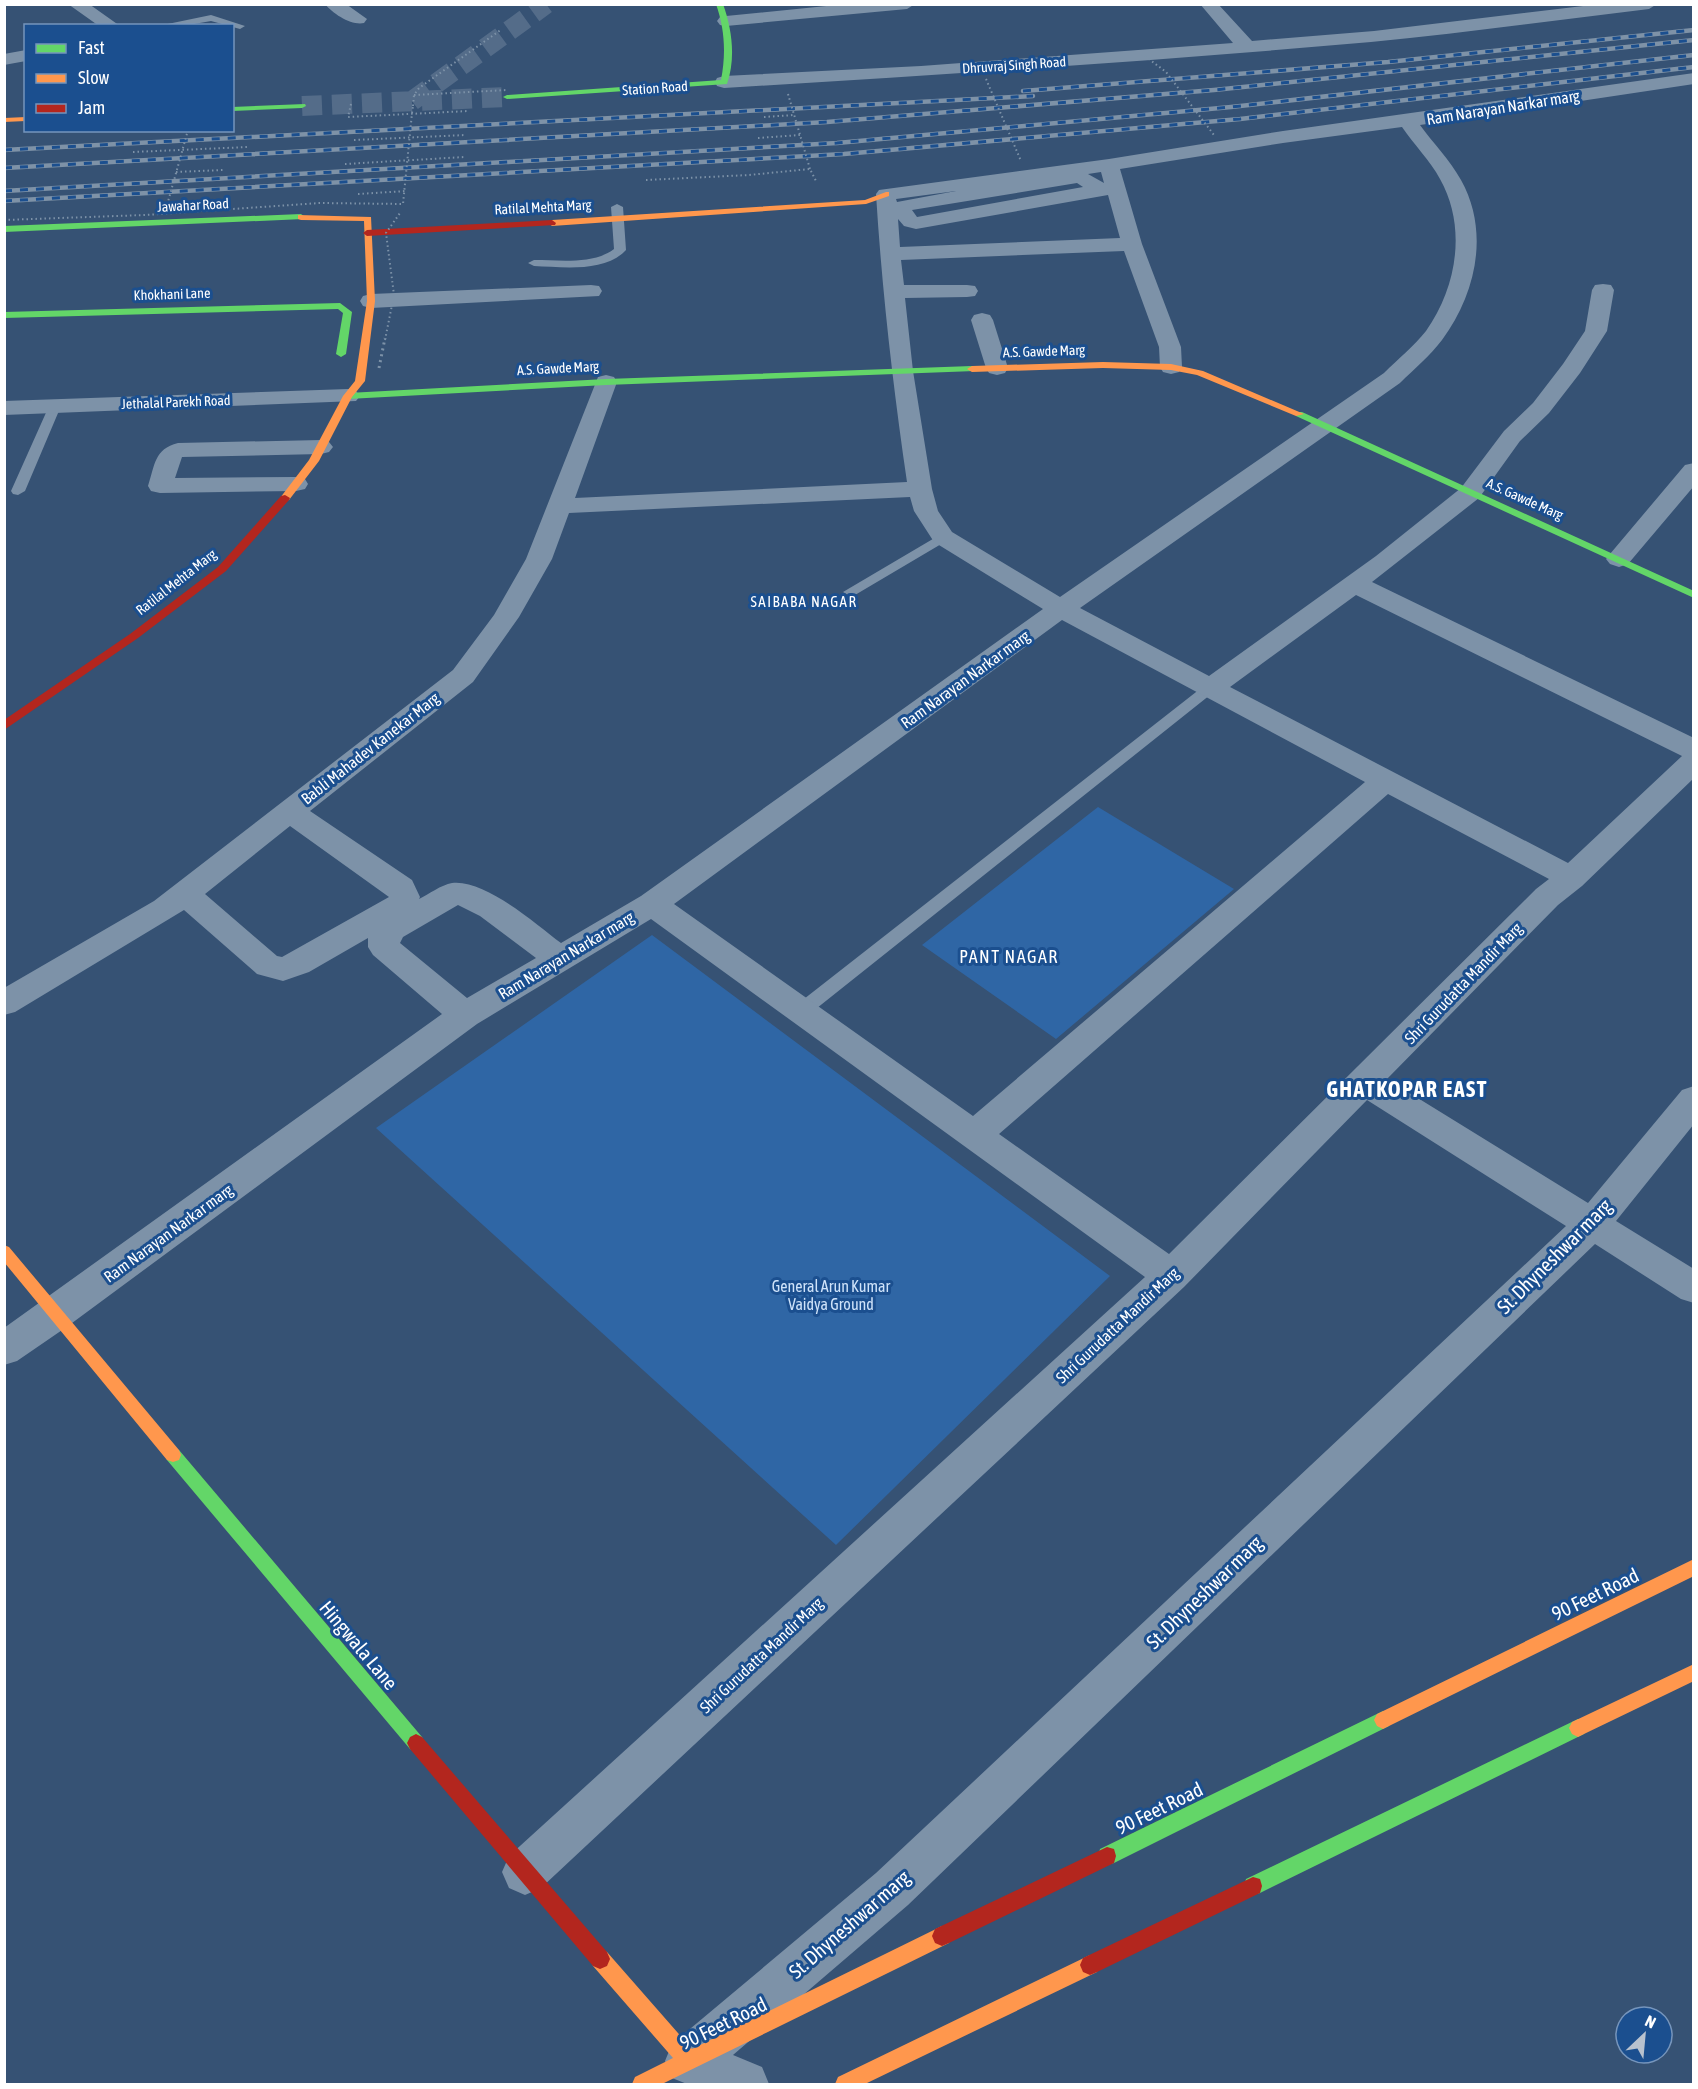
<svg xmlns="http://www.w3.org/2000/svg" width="1698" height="2089" font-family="'Asap Condensed',sans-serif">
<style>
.green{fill:#2f66a5}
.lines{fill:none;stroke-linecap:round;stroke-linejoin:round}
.secondary-tunnel{stroke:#546c89;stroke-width:20;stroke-dasharray:20 10;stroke-linecap:butt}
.path{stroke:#7d92a8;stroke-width:2;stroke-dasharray:1.5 3;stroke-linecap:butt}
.lane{fill:#7d92a8;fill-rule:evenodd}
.street{fill:#7d92a8;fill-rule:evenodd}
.fast{fill:#63d668;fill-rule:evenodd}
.slow{fill:#ff974d;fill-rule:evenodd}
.jam{fill:#b3261e;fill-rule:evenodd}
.rail-casing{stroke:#7e92a7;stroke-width:4.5}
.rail{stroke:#1b4f8f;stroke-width:3;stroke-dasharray:8;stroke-linecap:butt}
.path-bridge-far1{stroke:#7d92a8;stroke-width:2;stroke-dasharray:1.5 3;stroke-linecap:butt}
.path-bridge{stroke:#7d92a8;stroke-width:3;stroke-dasharray:2 4;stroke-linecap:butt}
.labels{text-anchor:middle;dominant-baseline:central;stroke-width:6;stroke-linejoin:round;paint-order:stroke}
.far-street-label{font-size:14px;fill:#fff;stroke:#1b4f8f}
.far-neighbourhood-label{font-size:15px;letter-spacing:1.5px;fill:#fff;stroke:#1b4f8f}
.street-label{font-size:16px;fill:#fff;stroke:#1b4f8f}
.park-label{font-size:16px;fill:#cfe3fa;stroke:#1b4f8f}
.neighbourhood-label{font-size:18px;letter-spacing:1.5px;fill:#fff;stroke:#1b4f8f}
.near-street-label{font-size:20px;fill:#fff;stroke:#1b4f8f}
.district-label{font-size:22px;font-weight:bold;letter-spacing:1.5px;fill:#fff;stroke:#1b4f8f}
</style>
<rect width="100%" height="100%" fill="#365274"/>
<!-- green -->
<path class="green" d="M 1098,807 L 1234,889 L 1056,1039 L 922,945 Z
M 652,935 L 1110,1276 L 836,1545 L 376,1128 Z"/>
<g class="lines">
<!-- secondary-tunnel -->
<path class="secondary-tunnel" d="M 412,101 L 546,4
M 302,106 L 507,97"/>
<!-- path -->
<path class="path" d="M 351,104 L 348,117 L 469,111
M 412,113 L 413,106
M 764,117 L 794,115
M 133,131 L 146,130
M 758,138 L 800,135
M 354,140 L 466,135
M 133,152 L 248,147
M 345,164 L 464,157
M 176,172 L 223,170
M 646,180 L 749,175 L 810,169 L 816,181
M 358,194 L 406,191"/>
<!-- lane -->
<path class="lane" d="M 211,15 L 245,26 L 240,29 L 211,21 L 183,26 L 158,26 Z
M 617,204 L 623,207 L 626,250 C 605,273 562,267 534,266 L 528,263 L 534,260 C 559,260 593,265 614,249 L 611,207 Z
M 55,402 L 61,406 L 25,491 L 18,495 L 13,494 L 11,491 L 49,406 Z
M 943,533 L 950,537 L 948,540 L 855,595 L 850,596 L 843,592 Z
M 1210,683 L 1218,688 L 1215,691 L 807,1016 L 801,1018 L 795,1016 L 792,1011 L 795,1006 L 1205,685 Z"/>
<!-- street -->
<path class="street" d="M 68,4 L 89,4 L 120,26 L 99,26 Z
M 325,4 L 346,4 L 367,19 L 364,23 C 352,26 333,14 325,4 Z
M 846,4 L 915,4 L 907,9 L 726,26 L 720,25 L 717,21 L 720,17 L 726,16 Z
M 1200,4 L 1218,4 L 1252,41 L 1374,31 L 1600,4 L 1657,4 L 1649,9 C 1556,20 1464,33 1371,42 C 1156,61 940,75 724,88 L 717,86 L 715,82 L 717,78 L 724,76 L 921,66 L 1233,43 Z
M 26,50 L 26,61 L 4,65 L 4,54 Z
M 1694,73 L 1694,84 L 1420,125 C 1433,143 1450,160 1461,180 C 1490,232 1476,294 1442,340 C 1430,356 1414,369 1400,383 L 1080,608 L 1209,676 L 1376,556 L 1461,488 L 1504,431 L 1533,403 L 1563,364 L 1585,331 L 1592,290 L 1595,285 L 1603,284 L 1611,285 L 1614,290 L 1607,331 L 1580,373 L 1549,413 L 1520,441 L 1479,498 L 1372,582 L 1694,738 L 1694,778 L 1582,886 L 1558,905 L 1387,1079 L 1588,1203 L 1682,1090 L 1694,1086 L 1694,1124 L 1616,1221 L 1694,1269 L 1694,1303 L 1681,1299 L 1595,1244 L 908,1905 L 733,2055 L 762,2067 L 769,2084 L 687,2084 L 672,2078 L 665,2061 L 672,2044 L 876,1873 L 1566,1226 L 1367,1100 L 1184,1287 L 541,1888 L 525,1895 L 509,1888 L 502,1872 L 509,1856 L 1145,1277 L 651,919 L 477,1024 L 68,1326 L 17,1361 L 4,1365 L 4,1328 L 442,1014 L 373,955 L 368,947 L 368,938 L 309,972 L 283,981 L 257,974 L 184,910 L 15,1012 L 4,1015 L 4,988 L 154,901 L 453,670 L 494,615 L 526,559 L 598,377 L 606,375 L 614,377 L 617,382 L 575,498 L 907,482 C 893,386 882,291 876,194 L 879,190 L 1109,159 L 1283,131 ZM 1402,127 C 1414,145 1430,160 1440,179 C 1467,227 1457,287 1426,331 C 1414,346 1398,359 1384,373 L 1060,597 L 952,532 L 938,511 L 932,489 L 913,371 L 905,298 L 967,297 L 975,296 L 978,291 L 975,286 L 967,285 L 904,285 L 901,260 L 1124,251 L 1159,347 L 1160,367 L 1163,372 L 1171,374 L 1179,372 L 1182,367 L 1181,347 L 1142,244 L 1120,169 L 1283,143 ZM 1101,172 L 1104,183 L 1088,174 ZM 1077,183 L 1083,187 L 917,217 L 912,210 ZM 956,191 L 897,202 L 896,199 ZM 1108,195 L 1120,238 L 900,247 L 898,219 L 904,226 L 916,229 ZM 910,497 L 914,511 L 934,542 L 1043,609 L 641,896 L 561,943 C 536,924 485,879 452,883 C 441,885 429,894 419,899 L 420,897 L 412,880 L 310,811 L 473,682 L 519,617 L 552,559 L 569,513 ZM 1356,595 L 1682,756 L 1568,863 L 1230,687 ZM 1062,620 L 1365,782 L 973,1116 L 674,904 ZM 1388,794 L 1549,879 L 1536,889 L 1169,1254 L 999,1134 ZM 290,826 L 389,897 L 282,957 L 277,956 L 205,894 ZM 458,905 L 480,916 L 536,958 L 467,998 L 400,943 L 403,937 Z
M 591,285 L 599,286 L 602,291 L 599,296 L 371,308 L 363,306 L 360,301 L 363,296 L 371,294 Z
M 982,313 L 990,315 L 993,320 L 1008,368 L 1005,373 L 997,375 L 989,373 L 986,368 L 971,320 L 974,315 Z
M 348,389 L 356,391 L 360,396 L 356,401 L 4,415 L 4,401 Z
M 321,440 L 329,442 L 333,447 L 329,452 L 321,454 L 182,457 L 175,478 L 296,477 L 305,479 L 308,484 L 305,489 L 296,491 L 160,493 L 151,491 L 148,486 C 155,465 154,449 178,443 Z
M 1694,463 L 1694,486 L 1628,564 L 1619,567 L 1610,564 L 1606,559 L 1610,554 L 1685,465 Z"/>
<!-- fast -->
<path class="fast" d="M 716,4 L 723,4 C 732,29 736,58 727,84 L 507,99 L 503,97 L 507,95 L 721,80 C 726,54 725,30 716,4 Z
M 305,104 L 306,106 L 302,108 L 232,111 L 232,107 Z
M 301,214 L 305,217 L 304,219 L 4,232 L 4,226 Z
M 340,303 L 352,312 L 346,354 L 341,357 L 336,354 L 343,313 L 338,309 L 4,318 L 4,312 Z
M 972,366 L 975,367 L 975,371 L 606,385 L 348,399 L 343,396 L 348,393 L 606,379 Z
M 1296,412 L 1302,412 L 1694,591 L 1694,598 L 1296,416 Z
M 173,1448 L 179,1450 L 422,1737 L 425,1743 L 422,1749 L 416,1752 L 410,1749 L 167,1460 L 165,1455 L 167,1450 Z
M 1383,1711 L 1389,1714 L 1392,1720 L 1389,1726 L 1114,1863 L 1107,1865 L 1100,1863 L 1098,1856 L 1100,1849 Z
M 1578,1719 L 1584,1722 L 1587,1728 L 1584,1734 L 1260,1893 L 1253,1895 L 1246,1893 L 1244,1886 L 1246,1879 Z"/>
<!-- slow -->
<path class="slow" d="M 26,117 L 26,121 L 4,122 L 4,118 Z
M 886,192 L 889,192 L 889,196 L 866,204 L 552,226 L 548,223 L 552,220 L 865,200 Z
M 298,215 L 371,217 L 375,301 L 365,381 L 352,397 L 319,461 L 289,500 L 285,501 L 280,498 L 309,460 L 343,396 L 355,381 L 367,301 L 364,221 L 301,220 L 298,219 Z
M 1103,362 L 1171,364 L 1203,371 L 1304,414 L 1296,416 L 1197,375 L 1171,370 L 1103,368 L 972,372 L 967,369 L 972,366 Z
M 4,1245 L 9,1247 L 179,1450 L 181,1455 L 179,1460 L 173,1462 L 167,1460 L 4,1262 Z
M 1694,1559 L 1694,1576 L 1389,1726 L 1383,1729 L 1377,1726 L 1374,1720 L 1377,1714 Z
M 1694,1664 L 1694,1681 L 1584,1734 L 1578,1737 L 1572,1734 L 1569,1728 L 1572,1722 Z
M 942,1926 L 949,1929 L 952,1936 L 949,1943 L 662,2084 L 632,2084 L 635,2077 L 673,2058 L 593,1966 L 590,1959 L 593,1952 L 600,1949 L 607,1952 L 692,2049 Z
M 1090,1955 L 1097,1958 L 1100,1965 L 1097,1972 L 865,2084 L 835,2084 L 838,2077 Z"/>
<!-- jam -->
<path class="jam" d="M 552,220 L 556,223 L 555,225 L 367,236 L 363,233 L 367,230 Z
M 285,495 L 290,498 L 289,500 L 226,571 L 138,638 L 4,730 L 4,720 L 130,634 L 218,567 L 281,496 Z
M 416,1734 L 422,1737 L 607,1952 L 610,1959 L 607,1966 L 600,1969 L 593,1966 L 410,1749 L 407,1743 L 410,1737 Z
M 1107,1847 L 1114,1849 L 1116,1856 L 1114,1863 L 949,1943 L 942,1946 L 935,1943 L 932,1936 L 935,1929 Z
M 1253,1877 L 1260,1879 L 1262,1886 L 1260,1893 L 1097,1972 L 1090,1975 L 1083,1972 L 1080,1965 L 1083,1958 Z"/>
<defs>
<path id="rail" d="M 1023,91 L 1388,62 L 1694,30
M 4,150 L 1033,96
M 4,168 L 827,122 L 1214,90 L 1694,40
M 4,191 L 837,143 L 1231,107 L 1694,55
M 4,201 L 844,154 L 1240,119 L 1694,67"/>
</defs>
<!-- rail casing -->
<use href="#rail" class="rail-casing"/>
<!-- rail -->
<use href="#rail" class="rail"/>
<!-- path-bridge-far1 -->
<path class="path-bridge-far1" d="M 1145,56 L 1166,72 L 1214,135
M 986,79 L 1021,161
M 788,94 L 810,169
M 414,95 L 507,90
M 413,106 L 414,95 L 419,88 L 502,29
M 166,209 L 188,130
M 4,220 L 145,215 L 320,203 L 403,204 L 412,113
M 385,340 L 394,295 L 386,233 L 400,213"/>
<!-- path-bridge -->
<path class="path-bridge" d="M 379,368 L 385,338"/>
</g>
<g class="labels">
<!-- far-street labels -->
<g class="far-street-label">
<text transform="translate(1014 65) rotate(-4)">Dhruvraj Singh Road</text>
<text transform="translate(655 88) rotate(-4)">Station Road</text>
<text transform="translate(193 205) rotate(-3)">Jawahar Road</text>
<text transform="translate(543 207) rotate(-3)">Ratilal Mehta Marg</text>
<text transform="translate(172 294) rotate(-2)">Khokhani Lane</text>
<text transform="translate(1044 351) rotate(-2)">A.S. Gawde Marg</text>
<text transform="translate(558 368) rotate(-3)">A.S. Gawde Marg</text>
<text transform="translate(176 402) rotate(-2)">Jethalal Parekh Road</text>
<text transform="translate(1525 499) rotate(24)">A.S. Gawde Marg</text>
<text transform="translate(176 582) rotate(-38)">Ratilal Mehta Marg</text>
</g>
<!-- far-neighbourhood labels -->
<g class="far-neighbourhood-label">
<text x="804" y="601">SAIBABA NAGAR</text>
</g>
<!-- street labels -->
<g class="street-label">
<text transform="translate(1503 107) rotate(-9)">Ram Narayan Narkar marg</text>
<text transform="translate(965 679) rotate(-36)">Ram Narayan Narkar marg</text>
<text transform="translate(370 748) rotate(-38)">Babli Mahadev Kanekar Marg</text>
<text transform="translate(566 955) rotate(-31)">Ram Narayan Narkar marg</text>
<text transform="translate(1463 983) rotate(-46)">Shri Gurudatta Mandir Marg</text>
<text transform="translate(168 1233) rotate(-36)">Ram Narayan Narkar marg</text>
<text transform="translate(1117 1325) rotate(-43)">Shri Gurudatta Mandir Marg</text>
<text transform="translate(761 1655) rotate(-43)">Shri Gurudatta Mandir Marg</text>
</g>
<!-- park labels -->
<g class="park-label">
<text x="831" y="1286">General Arun Kumar<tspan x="831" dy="18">Vaidya Ground</tspan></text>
</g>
<!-- neighbourhood labels -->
<g class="neighbourhood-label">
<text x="1009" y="956">PANT NAGAR</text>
</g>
<!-- near-street labels -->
<g class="near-street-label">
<text transform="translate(1554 1256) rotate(-45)">St. Dhyneshwar marg</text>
<text transform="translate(1204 1592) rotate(-44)">St. Dhyneshwar marg</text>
<text transform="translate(1595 1594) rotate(-26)">90 Feet Road</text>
<text transform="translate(359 1645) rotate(50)">Hingwala Lane</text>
<text transform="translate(1159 1808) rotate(-26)">90 Feet Road</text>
<text transform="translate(849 1924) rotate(-41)">St. Dhyneshwar marg</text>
<text transform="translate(723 2023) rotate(-26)">90 Feet Road</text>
</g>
<!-- district labels -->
<g class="district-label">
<text x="1407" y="1089">GHATKOPAR EAST</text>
</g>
</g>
<!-- border -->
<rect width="1698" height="2089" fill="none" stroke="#ffffff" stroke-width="12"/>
<!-- legend -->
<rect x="24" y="24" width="210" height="108" fill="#1b4f8f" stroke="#7695bc" stroke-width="1.5"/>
<rect x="36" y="44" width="30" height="9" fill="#63d668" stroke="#7695bc" stroke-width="1.5"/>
<text x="78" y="54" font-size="18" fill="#ffffff">Fast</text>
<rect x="36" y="74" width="30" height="9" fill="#ff974d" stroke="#7695bc" stroke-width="1.5"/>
<text x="78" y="84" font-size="18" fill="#ffffff">Slow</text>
<rect x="36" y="104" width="30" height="9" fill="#b3261e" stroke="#7695bc" stroke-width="1.5"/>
<text x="78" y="114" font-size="18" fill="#ffffff">Jam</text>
<!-- north arrow -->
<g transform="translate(1644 2035) rotate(26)"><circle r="28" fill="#1b4f8f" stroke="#7695bc" stroke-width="1.5"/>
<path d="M0-4.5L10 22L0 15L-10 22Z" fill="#b9c2ce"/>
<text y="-9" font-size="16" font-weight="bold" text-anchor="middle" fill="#ffffff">N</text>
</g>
</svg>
